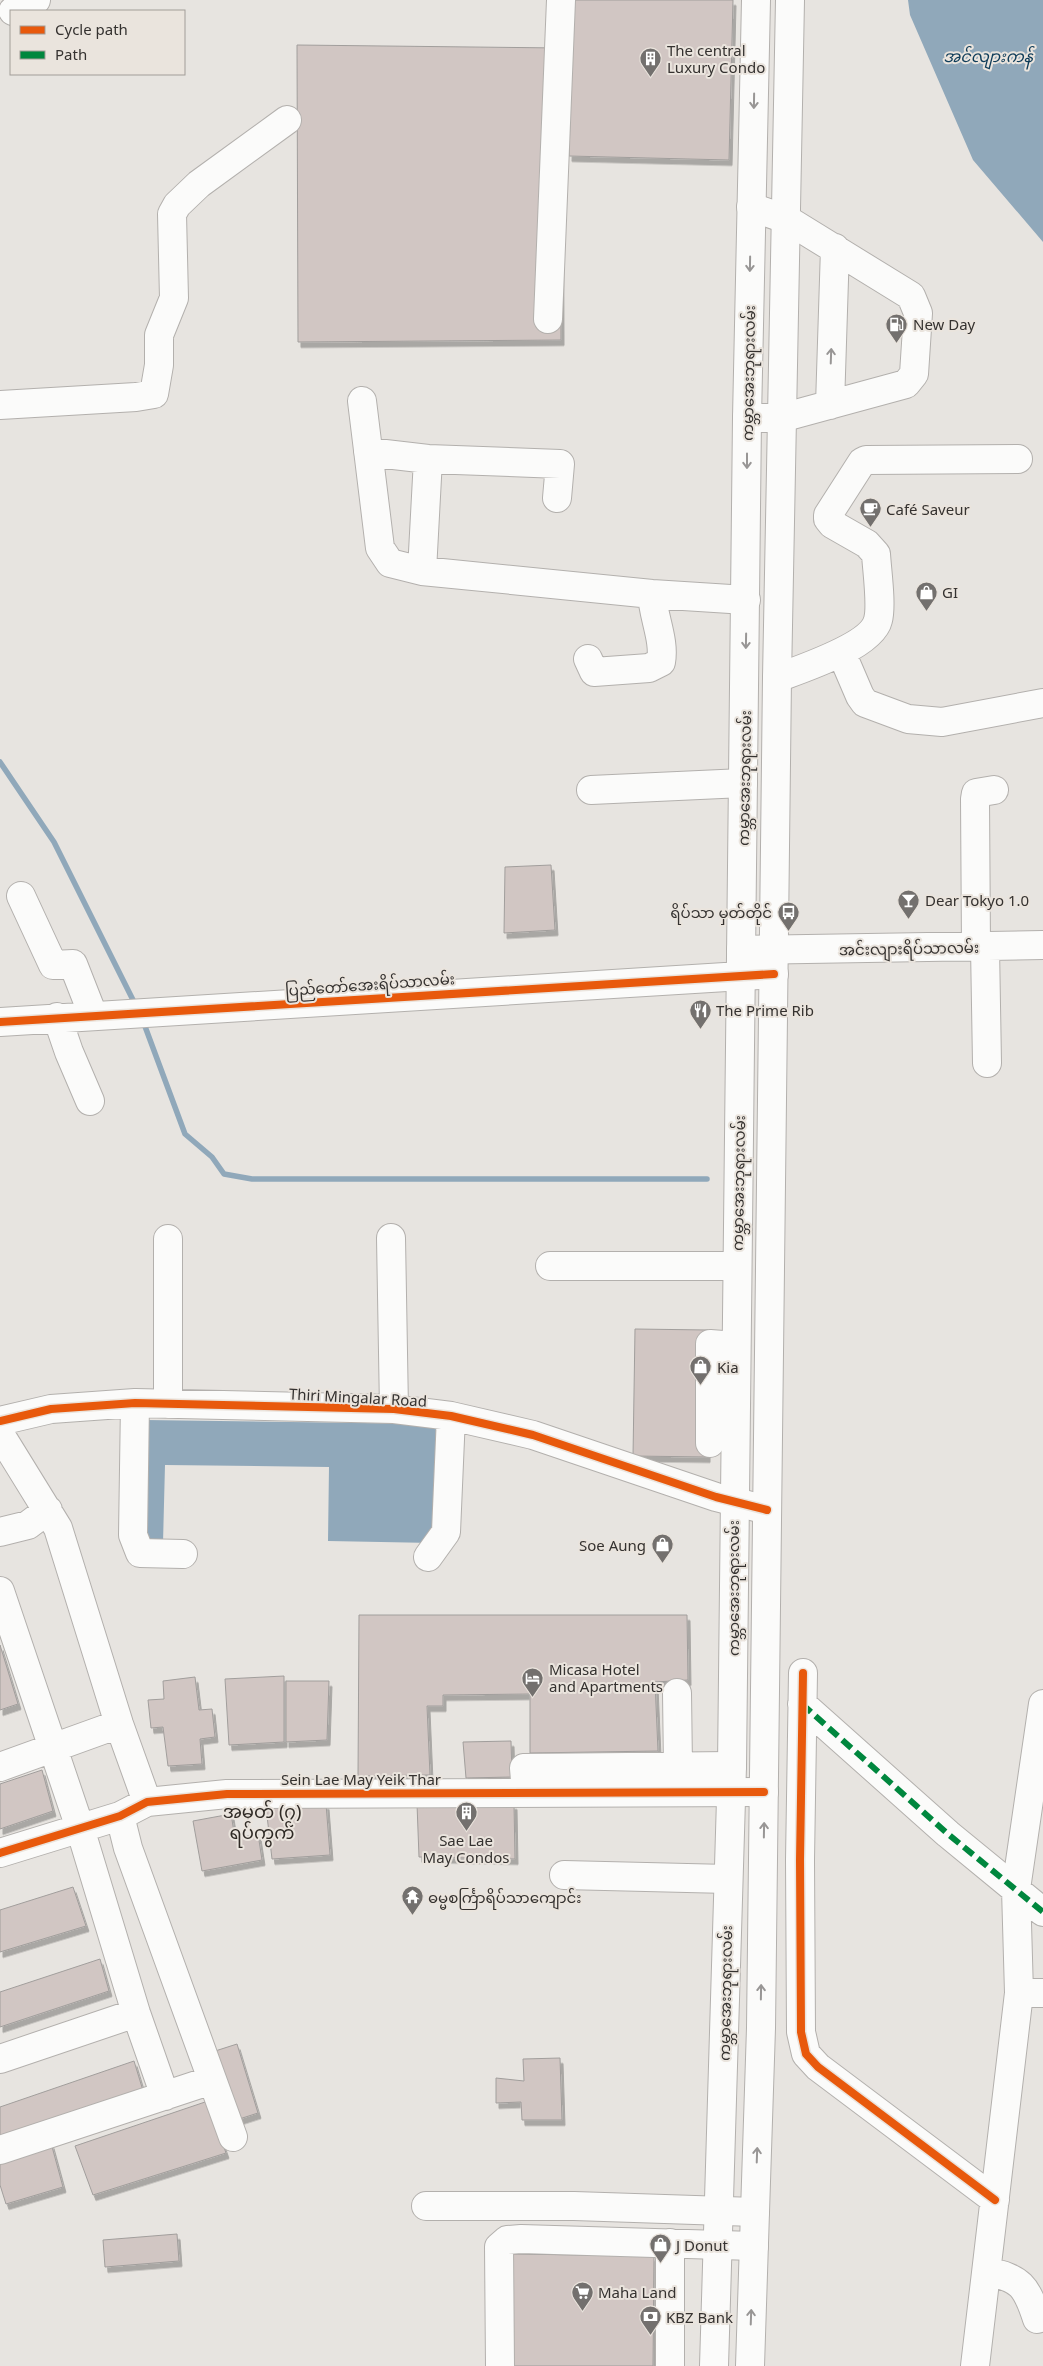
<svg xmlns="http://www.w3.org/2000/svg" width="1043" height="2366" font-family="'Noto Sans','Noto Sans Myanmar',sans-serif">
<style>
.water{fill:#90a8ba}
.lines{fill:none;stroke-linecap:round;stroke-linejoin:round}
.stream{stroke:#90a8ba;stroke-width:5.5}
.building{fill:#d1c6c3;stroke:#a19e9c;filter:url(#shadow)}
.minor-casing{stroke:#b3b0ad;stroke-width:30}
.major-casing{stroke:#b3b0ad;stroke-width:30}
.minor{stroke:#fbfbfa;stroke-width:28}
.major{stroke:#fbfbfa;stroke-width:28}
.quiet{stroke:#00873e;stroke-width:6;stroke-dasharray:12 6;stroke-linecap:butt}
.cycleway-casing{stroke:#eae4dd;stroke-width:11}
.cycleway{stroke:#e8590c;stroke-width:8}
.oneway{stroke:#989695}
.labels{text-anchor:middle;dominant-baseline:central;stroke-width:4;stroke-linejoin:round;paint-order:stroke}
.poi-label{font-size:15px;fill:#353230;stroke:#eae4dd;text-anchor:start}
.street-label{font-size:15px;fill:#353230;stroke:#eae4dd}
.water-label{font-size:16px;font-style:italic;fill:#0e3c59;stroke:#eae4dd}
.quarter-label{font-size:18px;fill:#2f2a25;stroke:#eae4dd}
</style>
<defs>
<filter id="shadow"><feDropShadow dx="3" dy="5.5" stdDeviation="0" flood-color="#0004"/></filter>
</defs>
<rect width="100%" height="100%" fill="#e7e4e0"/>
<!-- water -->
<path class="water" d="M 908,0 L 1043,0 L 1043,242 L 973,160 L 910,15 Z
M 145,1420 L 436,1424 L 434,1543 L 328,1541 L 329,1467 L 165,1465 L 163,1543 L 143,1543 Z"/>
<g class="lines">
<!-- stream -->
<path class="stream" d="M 0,762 L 54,842 L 136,1006
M 143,1021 L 185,1134 L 212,1157 L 224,1174 L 252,1179 L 707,1179"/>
</g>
<!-- building -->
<path class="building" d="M 573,0 L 733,0 L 729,160 L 569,156 Z
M 297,45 L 560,48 L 561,340 L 298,342 Z
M 551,865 L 555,930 L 504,933 L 505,867 Z
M 635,1329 L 708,1330 L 707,1457 L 633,1456 Z
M 359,1615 L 687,1615 L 688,1680 L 655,1682 L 658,1751 L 530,1753 L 530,1694 L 443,1695 L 443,1706 L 427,1706 L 430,1775 L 358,1776 Z
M 0,1645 L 18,1704 L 0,1710 Z
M 284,1676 L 284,1742 L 229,1745 L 225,1679 Z
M 195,1677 L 199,1710 L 212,1709 L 215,1737 L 200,1739 L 202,1764 L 168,1766 L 163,1727 L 151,1728 L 148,1700 L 164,1699 L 163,1681 Z
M 286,1681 L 329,1681 L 327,1740 L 286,1742 Z
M 511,1741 L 512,1777 L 466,1778 L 463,1742 Z
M 42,1770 L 53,1811 L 0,1829 L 0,1784 Z
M 326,1804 L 330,1855 L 272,1859 L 266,1807 Z
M 417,1804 L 514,1804 L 515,1859 L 419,1857 Z
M 231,1814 L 235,1838 L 258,1834 L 262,1860 L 202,1871 L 193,1821 Z
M 73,1887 L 86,1926 L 0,1952 L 0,1910 Z
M 100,1959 L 109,1991 L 0,2027 L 0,1992 Z
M 237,2044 L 258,2113 L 230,2122 L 209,2053 Z
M 560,2058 L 562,2120 L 522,2120 L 521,2102 L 496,2103 L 496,2078 L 524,2081 L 523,2059 Z
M 134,2061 L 144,2094 L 0,2142 L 0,2107 Z
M 208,2101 L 226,2153 L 93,2195 L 75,2146 Z
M 51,2143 L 63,2187 L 6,2204 L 0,2185 L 0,2160 Z
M 177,2234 L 179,2261 L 105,2267 L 103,2240 Z
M 512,2254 L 654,2256 L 653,2366 L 510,2366 Z"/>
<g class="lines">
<defs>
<path id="minor" d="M 13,11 L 36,0
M 548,319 L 561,0
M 362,401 L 380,548 L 390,563 L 422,571 L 652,594 L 746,600
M 0,405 L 136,397 L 154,394 L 159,365 L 159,335 L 174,298 L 172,214 L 177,205 L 199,184 L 287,120
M 830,405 L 835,248
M 747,418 L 781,418 L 906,384 L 914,374 L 918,313 L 911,296 L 786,219 L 751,207
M 368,452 L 428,459 L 560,464 L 557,498
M 422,571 L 428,459
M 842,654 L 860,696 L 865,703 L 908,719 L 942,722 L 1043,703
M 588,659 L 594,672 L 649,668 L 661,662 C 665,640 653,617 652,594
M 777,678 C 801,669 872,646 878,620 C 882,605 877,571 876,554 L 867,544 L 832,524 L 828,519 L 828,515 L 862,462 L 866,460 L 1018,459
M 591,790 L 743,783
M 21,896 L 53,965 L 73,964 L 93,1015
M 976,947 L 975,799 L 976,793 L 994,790
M 985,947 L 987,1063
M 741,950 L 1043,945
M 57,1017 L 69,1052 L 90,1101
M 0,1022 L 774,974
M 391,1238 L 394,1409
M 550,1266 L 737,1266
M 135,1403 L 133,1535 L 140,1553 L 183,1554
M 168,1404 L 168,1239
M 0,1421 L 51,1409 L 135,1403 L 394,1409 L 451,1416 L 533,1435 L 716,1497 L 767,1510
M 0,1434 L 58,1528 L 119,1724 L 147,1802
M 710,1443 L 710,1344 L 736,1346
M 0,1532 L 28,1525 L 48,1510
M 428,1557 L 446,1532 L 451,1416
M 0,1591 L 80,1828 L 136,2013 L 165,2096
M 803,1673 L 800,1860 L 801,2032 L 806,2054 L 818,2067 L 995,2200
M 677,1693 L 678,1767
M 802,1704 L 948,1834 L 1043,1912
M 0,1767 L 119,1724
M 526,1792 L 524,1768 L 732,1766
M 120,1816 L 128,1848 L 233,2137
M 0,1853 L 120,1816 L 147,1802 L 227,1794 L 764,1792
M 564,1875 L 728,1879
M 1019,1993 L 1016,1889 L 1043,1704
M 0,2059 L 136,2013
M 0,2150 L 212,2080
M 426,2206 L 574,2206 L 755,2212
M 987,2271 C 1021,2279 1026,2285 1037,2319
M 500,2366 L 499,2247 L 507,2240 L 521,2239 L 754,2246
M 670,2366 L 670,2243
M 975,2366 L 1019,1993 L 1043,1993"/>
<path id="major" d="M 714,2366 L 732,1766 L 747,418 L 756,0
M 750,2366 L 761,2028 L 777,678 L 790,0"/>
</defs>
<!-- minor casing -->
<use href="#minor" class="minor-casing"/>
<!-- major casing -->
<use href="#major" class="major-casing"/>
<!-- minor -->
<use href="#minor" class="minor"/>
<!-- major -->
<use href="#major" class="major"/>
<!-- quiet -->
<path class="quiet" d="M 802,1704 L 948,1834 L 1043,1912"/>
<defs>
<path id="cycleway" d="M 0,1022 L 774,974
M 0,1421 L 51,1409 L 135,1403 L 394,1409 L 451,1416 L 533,1435 L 716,1497 L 767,1510
M 803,1673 L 800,1860 L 801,2032 L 806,2054 L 818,2067 L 995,2200
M 0,1853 L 120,1816 L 147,1802 L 227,1794 L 764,1792"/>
</defs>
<!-- cycleway casing -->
<use href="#cycleway" class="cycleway-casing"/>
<!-- cycleway -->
<use href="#cycleway" class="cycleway"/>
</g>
<!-- one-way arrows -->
<defs><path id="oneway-shaft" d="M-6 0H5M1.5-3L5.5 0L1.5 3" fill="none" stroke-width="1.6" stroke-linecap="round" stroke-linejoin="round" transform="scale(1.25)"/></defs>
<g class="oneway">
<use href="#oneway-shaft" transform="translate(754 101) rotate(91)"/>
<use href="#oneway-shaft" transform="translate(750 264) rotate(91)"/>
<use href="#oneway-shaft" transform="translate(831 356) rotate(-88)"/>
<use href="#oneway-shaft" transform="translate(747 461) rotate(90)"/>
<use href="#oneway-shaft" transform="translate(746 641) rotate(91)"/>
<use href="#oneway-shaft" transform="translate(764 1830) rotate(-89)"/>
<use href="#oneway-shaft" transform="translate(761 1992) rotate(-89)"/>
<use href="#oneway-shaft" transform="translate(757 2155) rotate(-88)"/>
<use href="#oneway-shaft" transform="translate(751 2317) rotate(-88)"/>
</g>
<!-- icons -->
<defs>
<symbol id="building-pin" viewBox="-11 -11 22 30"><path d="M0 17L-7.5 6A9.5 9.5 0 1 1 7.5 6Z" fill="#73706e" stroke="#eae4dd"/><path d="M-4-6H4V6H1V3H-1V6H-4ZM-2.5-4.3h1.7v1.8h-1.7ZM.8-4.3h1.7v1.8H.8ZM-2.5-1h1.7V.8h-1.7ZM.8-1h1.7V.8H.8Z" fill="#fff"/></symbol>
<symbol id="fuel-pin" viewBox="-11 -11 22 30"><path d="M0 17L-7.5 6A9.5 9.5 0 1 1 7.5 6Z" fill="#73706e" stroke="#eae4dd"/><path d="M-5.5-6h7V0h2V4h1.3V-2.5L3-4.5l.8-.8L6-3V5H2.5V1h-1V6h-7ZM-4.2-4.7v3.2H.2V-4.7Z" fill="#fff"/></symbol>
<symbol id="cafe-pin" viewBox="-11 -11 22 30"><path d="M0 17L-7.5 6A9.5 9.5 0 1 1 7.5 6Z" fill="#73706e" stroke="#eae4dd"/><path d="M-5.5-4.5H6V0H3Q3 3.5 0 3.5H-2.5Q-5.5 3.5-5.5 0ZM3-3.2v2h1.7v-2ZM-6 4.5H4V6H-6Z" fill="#fff"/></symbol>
<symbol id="shop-pin" viewBox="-11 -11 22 30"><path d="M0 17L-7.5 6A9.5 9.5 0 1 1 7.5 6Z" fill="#73706e" stroke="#eae4dd"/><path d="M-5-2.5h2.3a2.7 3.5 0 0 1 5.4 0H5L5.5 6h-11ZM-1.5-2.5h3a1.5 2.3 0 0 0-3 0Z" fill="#fff"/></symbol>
<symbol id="bar-pin" viewBox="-11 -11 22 30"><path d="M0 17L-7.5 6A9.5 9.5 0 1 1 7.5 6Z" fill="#73706e" stroke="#eae4dd"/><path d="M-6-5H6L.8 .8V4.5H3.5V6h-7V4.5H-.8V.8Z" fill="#fff"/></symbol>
<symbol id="bus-pin" viewBox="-11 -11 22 30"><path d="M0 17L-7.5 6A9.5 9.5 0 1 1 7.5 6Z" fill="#73706e" stroke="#eae4dd"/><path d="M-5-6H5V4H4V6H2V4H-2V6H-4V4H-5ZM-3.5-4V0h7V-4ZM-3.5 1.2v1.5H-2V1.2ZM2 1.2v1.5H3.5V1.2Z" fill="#fff"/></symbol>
<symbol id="restaurant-pin" viewBox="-11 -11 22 30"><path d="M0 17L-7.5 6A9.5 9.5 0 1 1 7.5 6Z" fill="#73706e" stroke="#eae4dd"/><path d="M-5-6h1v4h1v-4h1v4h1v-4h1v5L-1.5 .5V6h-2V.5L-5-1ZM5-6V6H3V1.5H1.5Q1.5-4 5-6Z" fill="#fff"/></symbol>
<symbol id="hotel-pin" viewBox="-11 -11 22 30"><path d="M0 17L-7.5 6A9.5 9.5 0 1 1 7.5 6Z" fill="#73706e" stroke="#eae4dd"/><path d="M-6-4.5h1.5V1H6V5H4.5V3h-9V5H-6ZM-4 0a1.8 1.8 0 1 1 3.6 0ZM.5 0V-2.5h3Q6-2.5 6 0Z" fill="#fff"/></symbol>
<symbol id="temple-pin" viewBox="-11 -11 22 30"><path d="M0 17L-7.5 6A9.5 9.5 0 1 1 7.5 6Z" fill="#73706e" stroke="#eae4dd"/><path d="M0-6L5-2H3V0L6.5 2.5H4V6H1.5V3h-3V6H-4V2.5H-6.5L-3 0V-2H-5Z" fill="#fff"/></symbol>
<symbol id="supermarket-pin" viewBox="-11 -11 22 30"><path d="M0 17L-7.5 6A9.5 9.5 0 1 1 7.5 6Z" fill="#73706e" stroke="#eae4dd"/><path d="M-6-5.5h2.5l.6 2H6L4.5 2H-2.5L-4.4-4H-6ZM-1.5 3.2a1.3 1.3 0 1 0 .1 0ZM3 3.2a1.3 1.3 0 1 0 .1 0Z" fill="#fff"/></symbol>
<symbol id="bank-pin" viewBox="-11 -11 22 30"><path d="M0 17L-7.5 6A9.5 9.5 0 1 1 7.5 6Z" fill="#73706e" stroke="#eae4dd"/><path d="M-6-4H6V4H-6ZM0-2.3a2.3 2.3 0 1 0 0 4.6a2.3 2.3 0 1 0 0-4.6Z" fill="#fff"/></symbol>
</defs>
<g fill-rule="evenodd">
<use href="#building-pin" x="638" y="46" width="25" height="34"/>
<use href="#fuel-pin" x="884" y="312" width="25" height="34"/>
<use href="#cafe-pin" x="858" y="496" width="25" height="34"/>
<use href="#shop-pin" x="914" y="580" width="25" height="34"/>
<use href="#bar-pin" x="896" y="888" width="25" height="34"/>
<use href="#bus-pin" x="776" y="900" width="25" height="34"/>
<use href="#restaurant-pin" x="688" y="998" width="25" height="34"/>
<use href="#shop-pin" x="688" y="1354" width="25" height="34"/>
<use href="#shop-pin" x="650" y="1532" width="25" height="34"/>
<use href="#hotel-pin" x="520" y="1666" width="25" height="34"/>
<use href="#building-pin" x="454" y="1800" width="25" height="34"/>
<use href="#temple-pin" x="400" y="1884" width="25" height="34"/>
<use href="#shop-pin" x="648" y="2232" width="25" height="34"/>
<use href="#supermarket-pin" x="570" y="2280" width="25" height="34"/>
<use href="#bank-pin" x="638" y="2304" width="25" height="34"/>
</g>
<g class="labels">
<!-- poi labels -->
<g class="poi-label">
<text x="667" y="50">The central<tspan x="667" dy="17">Luxury Condo</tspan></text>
<text x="913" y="324">New Day</text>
<text x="886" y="509">Café Saveur</text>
<text x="942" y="592">GI</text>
<text x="925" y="900">Dear Tokyo 1.0</text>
<text x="772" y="912" text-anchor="end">ရိပ်သာ မှတ်တိုင်</text>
<text x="716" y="1010">The Prime Rib</text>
<text x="717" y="1367">Kia</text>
<text x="646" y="1545" text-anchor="end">Soe Aung</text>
<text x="549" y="1669">Micasa Hotel<tspan x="549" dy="17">and Apartments</tspan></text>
<text x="466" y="1840" text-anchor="middle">Sae Lae<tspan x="466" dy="17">May Condos</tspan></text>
<text x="428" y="1897">ဓမ္မစင်္ကြာရိပ်သာကျောင်း</text>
<text x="676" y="2245">J Donut</text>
<text x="598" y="2292">Maha Land</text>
<text x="666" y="2317">KBZ Bank</text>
</g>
<!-- street labels -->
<g class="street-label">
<text transform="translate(748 373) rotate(-89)">ကမ္ဘာအေးဘုရားလမ်း</text>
<text transform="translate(744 778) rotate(-89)">ကမ္ဘာအေးဘုရားလမ်း</text>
<text transform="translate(909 948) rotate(-1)">အင်းလျားရိပ်သာလမ်း</text>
<text transform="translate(370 984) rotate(-4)">ပြည်တော်အေးရိပ်သာလမ်း</text>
<text transform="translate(738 1183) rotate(-89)">ကမ္ဘာအေးဘုရားလမ်း</text>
<text transform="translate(358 1397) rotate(3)">Thiri Mingalar Road</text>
<text transform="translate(733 1588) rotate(-90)">ကမ္ဘာအေးဘုရားလမ်း</text>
<text x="361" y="1779">Sein Lae May Yeik Thar</text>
<text transform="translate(725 1993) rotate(-89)">ကမ္ဘာအေးဘုရားလမ်း</text>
</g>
<!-- water labels -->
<g class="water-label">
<text x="988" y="56">အင်လျားကန်</text>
</g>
<!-- quarter labels -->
<g class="quarter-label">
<text x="262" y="1811">အမှတ် (၇)<tspan x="262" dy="21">ရပ်ကွက်</tspan></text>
</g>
</g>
<!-- legend -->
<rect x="10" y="10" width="175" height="65" fill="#eae4dd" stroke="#a29d98"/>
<rect x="20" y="26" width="25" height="8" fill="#e8590c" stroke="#a29d98"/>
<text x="55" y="35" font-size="15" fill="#353230">Cycle path</text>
<rect x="20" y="51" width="25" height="8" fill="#00873e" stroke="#a29d98"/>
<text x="55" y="60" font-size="15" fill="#353230">Path</text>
</svg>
